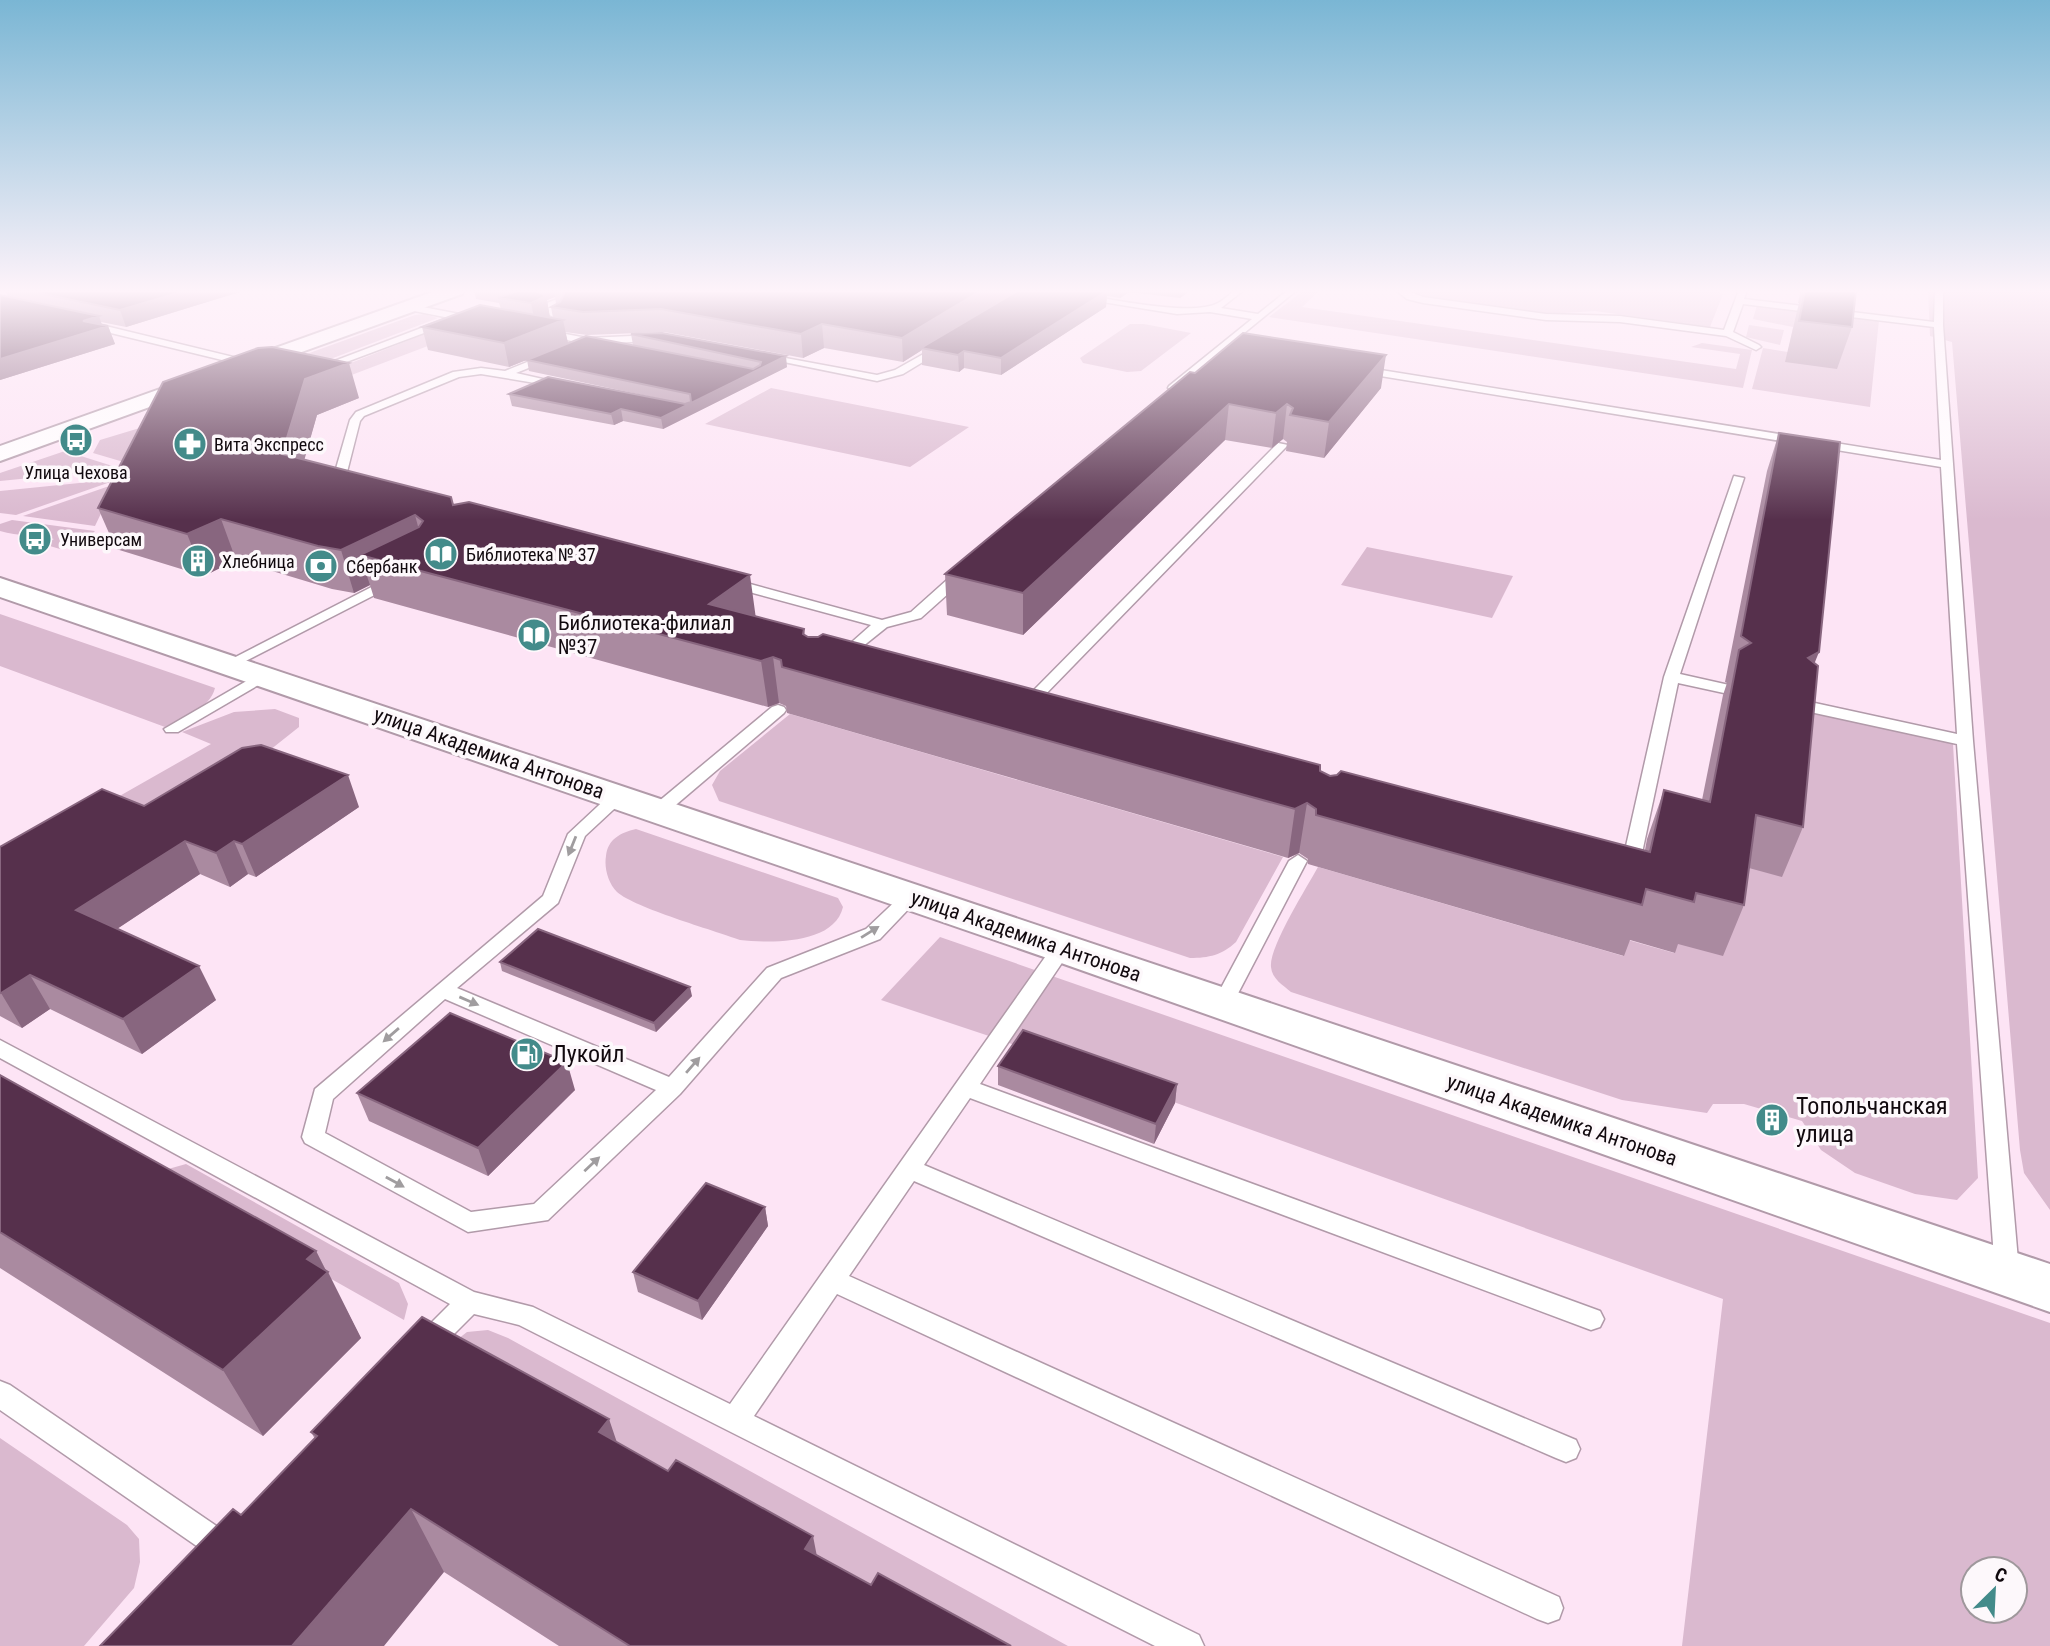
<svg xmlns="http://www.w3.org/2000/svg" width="2050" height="1646" font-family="'Roboto Condensed',sans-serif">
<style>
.green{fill:#dab9cf;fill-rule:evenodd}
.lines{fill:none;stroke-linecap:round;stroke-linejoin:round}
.service-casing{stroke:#b19aa9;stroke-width:3}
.tertiary-casing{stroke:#b19aa9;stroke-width:4}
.secondary-casing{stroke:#b19aa9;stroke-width:4}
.service{fill:#fff;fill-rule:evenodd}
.tertiary{fill:#fff;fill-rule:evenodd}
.secondary{fill:#fff;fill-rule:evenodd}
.wall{fill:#aa8aa0;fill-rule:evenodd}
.shaded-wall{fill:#88667f}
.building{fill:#56304c;stroke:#88667f;stroke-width:2}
.oneway{fill:#a09d9f}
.labels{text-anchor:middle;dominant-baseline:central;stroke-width:7;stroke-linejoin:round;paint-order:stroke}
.far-poi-label{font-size:18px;fill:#11090e;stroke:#fdf8fb;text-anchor:start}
.poi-label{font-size:21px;fill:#11090e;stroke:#fdf8fb;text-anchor:start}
.street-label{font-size:21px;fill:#11090e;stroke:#fdf8fb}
.near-poi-label{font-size:24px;fill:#11090e;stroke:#fdf8fb;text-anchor:start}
</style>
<rect width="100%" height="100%" fill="#fde4f5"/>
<!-- green -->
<path class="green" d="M 1304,290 L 1318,292 L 1302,307 L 1736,369 L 1740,354 L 1691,347 L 1702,343 L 1752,350 L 1743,388 L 1269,317 Z
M 1413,290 L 1713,290 L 1723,294 L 1710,327 L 1595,311 L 1549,314 L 1424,298 L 1411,292 Z
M 1928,290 L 2050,290 L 2050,1210 L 2024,1173 L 2020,1150 L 1952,342 L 1930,336 Z
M 1757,305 L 1879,320 L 1870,407 L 1752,389 L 1763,348 L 1788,352 L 1793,327 L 1753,319 Z
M 424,314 L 438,318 L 320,363 L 276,365 L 415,315 Z
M 450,324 L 483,325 L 341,379 L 333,370 Z
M 1130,324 L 1144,324 L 1191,333 L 1141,371 L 1127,372 L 1083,363 L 1080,358 Z
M 1749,325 L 1784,330 L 1780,345 L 1746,337 Z
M 771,388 L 969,427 L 910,467 L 705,424 Z
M 143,427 L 127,463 L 93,453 L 100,440 Z
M 65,451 L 122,469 L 0,481 L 0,473 Z
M 119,479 L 16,515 L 0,513 L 0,491 Z
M 115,484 L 95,526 L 23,516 Z
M 12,520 L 95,531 L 90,536 L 60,549 L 43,544 L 54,539 C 34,534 19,537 0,531 L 0,524 Z
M 1367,547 L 1513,576 L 1492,618 L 1341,585 Z
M 0,614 L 215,688 C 210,709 183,717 165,727 L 0,666 Z
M 275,709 L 299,718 L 299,727 L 270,750 L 254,746 L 121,823 L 0,864 L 211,744 L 182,732 L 234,712 Z
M 1800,710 L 1953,744 L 1978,1178 L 1957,1200 L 1915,1194 L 1855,1173 L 1821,1150 L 1802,1121 L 1744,1104 L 1713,1104 L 1707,1113 L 1622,1100 L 1291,992 C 1283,985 1272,979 1271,967 C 1269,947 1307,887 1318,867 L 1623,956 L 1628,940 L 1674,953 L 1677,944 L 1737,865 Z
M 790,714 L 1283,857 L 1236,942 C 1222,955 1209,958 1190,958 L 719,801 L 712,785 L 720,771 Z
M 636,829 L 838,898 L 843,907 C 834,945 770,943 740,940 C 713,930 635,908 617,892 C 608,883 604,868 606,856 C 608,839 620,833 636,829 Z
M 940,937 L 2050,1323 L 2050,1646 L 1682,1646 L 1723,1299 L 998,1039 L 881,1000 ZM 1973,1569 L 2015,1569 L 2015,1611 L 1973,1611 Z
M 186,1164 L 399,1283 L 408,1304 L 404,1320 L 147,1175 Z
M 488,1330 L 508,1338 L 1068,1646 L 973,1646 L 449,1346 L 467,1332 Z
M 0,1438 L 127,1525 L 139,1539 L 140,1562 L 134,1588 L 84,1646 L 0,1646 Z"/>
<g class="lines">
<defs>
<path id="service" d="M 582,290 L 593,290 L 551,308 L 566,317 L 562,324 L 550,327 L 550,323 L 556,318 L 543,312 L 544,304 Z
M 1235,290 L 1244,290 L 1221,308 L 1258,314 L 1288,290 L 1297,290 L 1173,391 L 1168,388 L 1169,386 L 1252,319 L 1210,312 L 1177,314 L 1078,298 L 1082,295 C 1112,299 1192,317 1218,303 C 1224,300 1230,294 1235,290 Z
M 1396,290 L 1405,290 L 1423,297 L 1546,314 L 1620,316 L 1724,330 L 1739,290 L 1747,290 L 1744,299 L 1934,322 L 1935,290 L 1943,290 L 1943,325 L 1973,741 L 2019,1272 L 2016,1280 L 2007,1283 L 1998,1280 L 1995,1272 L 1957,744 L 1801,710 L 1793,705 L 1801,700 L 1957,734 L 1941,467 L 1362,373 L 1357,370 L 1362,367 L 1941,460 L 1934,327 L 1743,304 L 1733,332 L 1759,345 L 1761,347 L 1756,350 L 1726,336 L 1620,322 L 1546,320 L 1423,303 L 1407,299 Z
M 407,304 L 475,317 L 480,320 L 475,323 L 404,309 L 403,307 Z
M 445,319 L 450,322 L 448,324 L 325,370 L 316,368 Z
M 85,321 L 258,363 L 260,365 L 255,368 L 82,326 L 82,322 Z
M 544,330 L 587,338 L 654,335 L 659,338 L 654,341 L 588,344 L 516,373 L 565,384 L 565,388 L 481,374 L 459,377 L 364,416 L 360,421 L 347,472 L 349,477 L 362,483 L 356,487 L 340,481 L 335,472 L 350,420 L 356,412 L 453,372 L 481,368 L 505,371 L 577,342 L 541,335 L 539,333 Z
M 943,343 L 946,344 L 946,348 L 903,374 L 877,381 L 759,357 L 764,354 L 877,375 L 895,370 Z
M 1278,443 L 1288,445 L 1039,701 L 1029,701 L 1026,698 L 1029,695 Z
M 1734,476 L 1744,478 L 1680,674 L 1729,685 L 1732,688 L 1724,693 L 1678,683 L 1642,853 L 1633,859 L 1611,853 L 1608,849 L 1611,845 L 1626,846 L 1664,677 Z
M 963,569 L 970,573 L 968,576 L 921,618 L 887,627 L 862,647 L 873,653 L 866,657 L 846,652 L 844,649 L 871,625 L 727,586 L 725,583 L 732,579 L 882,620 L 911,612 L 958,570 Z
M 391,577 L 396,578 L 396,584 L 232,668 L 222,668 L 220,665 Z
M 262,672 L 267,674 L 270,677 L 267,680 L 178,732 L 166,732 L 164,729 Z
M 778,705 L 784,707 L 786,710 L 784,713 L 664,815 L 652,815 L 649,811 L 652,807 L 772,707 Z
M 618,792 L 627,797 L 585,836 L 558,903 L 457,988 L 669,1077 L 767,968 L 866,929 L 904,893 L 918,893 L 920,897 L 880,939 L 781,978 L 680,1094 L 548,1220 L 468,1232 L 305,1143 L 302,1137 L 315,1089 L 543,896 L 568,834 L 612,793 ZM 445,999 L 656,1090 L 534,1204 L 471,1212 L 325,1133 L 333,1099 Z
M 1298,855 L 1307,861 L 1233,1003 L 1230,1008 L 1223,1010 L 1216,1008 L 1213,1003 L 1289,861 Z
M 1062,941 L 1069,943 L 1072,948 L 980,1084 L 1600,1311 L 1604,1319 L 1600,1327 L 1591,1330 L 970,1098 L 924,1165 L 1576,1440 L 1580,1449 L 1576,1458 L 1566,1462 L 1556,1458 L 914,1181 L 849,1276 L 1559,1597 L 1563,1608 L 1559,1619 L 1548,1623 L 1537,1619 L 837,1294 L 754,1416 L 1199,1635 L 1204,1646 L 1155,1646 L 519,1325 L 474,1314 L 436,1352 L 427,1356 L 418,1352 L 414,1344 L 418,1336 L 450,1304 L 0,1058 L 0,1040 L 474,1292 L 533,1307 L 730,1404 L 1055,943 Z
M 0,1381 L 10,1385 L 234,1538 L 239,1548 L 234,1558 L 224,1563 L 214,1558 L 0,1410 Z"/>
<path id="tertiary" d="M 438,290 L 464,290 L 462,294 L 0,461 L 0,446 Z"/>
<path id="secondary" d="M 0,578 L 2050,1264 L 2050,1312 L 1047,958 L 0,597 Z"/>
</defs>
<!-- service casing -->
<use href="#service" class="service-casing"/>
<!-- tertiary casing -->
<use href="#tertiary" class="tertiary-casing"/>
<!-- secondary casing -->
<use href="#secondary" class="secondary-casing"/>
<!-- service -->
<use href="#service" class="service"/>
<!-- tertiary -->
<use href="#tertiary" class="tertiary"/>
<!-- secondary -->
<use href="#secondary" class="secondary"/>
</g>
<!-- wall -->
<path class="wall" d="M 5,290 L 246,290 L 126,327 L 101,322 L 102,325 L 108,326 L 115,344 L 0,380 L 0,295 L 8,297 Z
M 474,290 L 1191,290 L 1180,298 L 1129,292 L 1120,298 L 1107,296 L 1106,307 L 1001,375 L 964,368 L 959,372 L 922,365 L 922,350 L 903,362 L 824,348 L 803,358 L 664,332 L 587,335 L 565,332 L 568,343 L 509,367 L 428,350 L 422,327 L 501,309 L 499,303 L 476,299 ZM 555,297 L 556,304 L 551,307 L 553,318 L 550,318 L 547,300 Z
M 1801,290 L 1856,290 L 1852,327 L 1837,369 L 1785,362 L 1799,303 L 1798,303 Z
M 631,334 L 787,367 L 663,429 L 623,421 L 614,425 L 512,406 L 509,394 L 685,404 L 529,371 L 527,360 L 633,345 Z
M 1190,372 L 1381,388 L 1324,458 L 1286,451 L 1287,442 L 1283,439 L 1272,448 L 1225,440 L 1023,635 L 947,615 L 945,574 Z
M 163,382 L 359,398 L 317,415 L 304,459 L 453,505 L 756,616 L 804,629 L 805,635 L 808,637 L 1320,771 L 1330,776 L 1645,850 L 1647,839 L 1664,790 L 1702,800 L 1723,695 L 1727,683 L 1725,682 L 1767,471 L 1779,433 L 1815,664 L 1803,827 L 1782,877 L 1749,868 L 1744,905 L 1723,956 L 1678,944 L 1675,953 L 1630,940 L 1624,956 L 1308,864 L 1308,859 L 1299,853 L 1288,858 L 787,713 L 786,706 L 779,703 L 768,707 L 374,598 L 370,585 L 354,593 L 332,589 L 236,560 L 204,576 L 116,549 L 98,508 Z
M 144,806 L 359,807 L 256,877 L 248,874 L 230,887 L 200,874 L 117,929 L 216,1000 L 142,1054 L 50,1009 L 22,1028 L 0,1016 L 0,847 Z
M 500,962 L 692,996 L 656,1032 L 502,971 Z
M 998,1066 L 1177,1084 L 1175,1103 L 1154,1144 L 998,1085 Z
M 0,1075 L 316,1251 L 361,1338 L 263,1436 L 0,1268 Z
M 575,1090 L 488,1176 L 369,1121 L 357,1093 Z
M 765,1207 L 768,1226 L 702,1320 L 638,1292 L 633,1272 Z
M 311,1432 L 617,1443 L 871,1585 L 1011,1646 L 559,1646 L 444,1572 L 241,1515 L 315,1439 Z"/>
<!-- shaded-wall -->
<path class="shaded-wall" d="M 188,290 L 246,290 L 126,327 L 120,310 Z
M 536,290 L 553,290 L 555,297 L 547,300 L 550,318 L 536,326 L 531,303 Z
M 982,290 L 1018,290 L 921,348 L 922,350 L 903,362 L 902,338 Z
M 1120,290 L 1129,290 L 1129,292 L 1120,298 Z
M 1180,290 L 1191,290 L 1180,298 Z
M 1107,291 L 1106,307 L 1001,375 L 1001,358 Z
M 99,316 L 103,328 L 108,326 L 115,344 L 0,380 L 0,359 L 83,321 Z
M 563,320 L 568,343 L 509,367 L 504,343 Z
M 822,324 L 824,348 L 803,358 L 801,334 Z
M 964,351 L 964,368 L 959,372 L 958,355 Z
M 1386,355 L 1381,388 L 1324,458 L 1329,422 Z
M 786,356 L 787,367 L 663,429 L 661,418 Z
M 349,363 L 359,398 L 317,415 L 295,493 L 282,454 L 305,379 Z
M 1229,404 L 1225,440 L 1023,635 L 1023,593 Z
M 1287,404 L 1283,439 L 1272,448 L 1276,413 Z
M 621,409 L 623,421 L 614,425 L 611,414 Z
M 415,515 L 426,557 L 360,555 L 370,585 L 354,593 L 341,550 Z
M 221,519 L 236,560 L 204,576 L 187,534 Z
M 750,575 L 756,619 L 709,604 Z
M 1819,652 L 1801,697 L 1808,658 Z
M 773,657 L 779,703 L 768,707 L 761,661 Z
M 348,775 L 359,807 L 256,877 L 242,844 Z
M 1307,803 L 1299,853 L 1288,858 L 1295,809 Z
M 185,841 L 200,874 L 94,944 L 76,910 Z
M 234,841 L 248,874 L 230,887 L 216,853 Z
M 199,966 L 216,1000 L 142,1054 L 123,1019 Z
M 30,975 L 50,1009 L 22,1028 L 1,993 Z
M 690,987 L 692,996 L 656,1032 L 654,1023 Z
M 567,1062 L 575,1090 L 488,1176 L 478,1148 Z
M 1177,1084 L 1175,1103 L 1154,1144 L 1156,1124 Z
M 765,1207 L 768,1226 L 702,1320 L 698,1301 Z
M 316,1251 L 327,1273 L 328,1272 L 361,1338 L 263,1436 L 223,1370 L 307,1259 Z
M 609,1419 L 631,1484 L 599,1432 Z
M 411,1509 L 444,1572 L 384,1646 L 292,1646 Z
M 813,1536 L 825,1598 L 805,1549 Z"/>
<!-- building -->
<path class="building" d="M 24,290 L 188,290 L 120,310 Z
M 520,290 L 536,290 L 536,291 L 546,296 L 531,303 L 498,298 Z
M 558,290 L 982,290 L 902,338 L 822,324 L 801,334 L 661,309 L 583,312 L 551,307 L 560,302 L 564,294 Z
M 1019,290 L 1097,290 L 1107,291 L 1001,358 L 964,351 L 958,355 L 921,348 Z
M 1805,290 L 1856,290 L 1852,327 L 1799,321 Z
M 0,295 L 99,316 L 83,321 L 108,326 L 0,359 Z
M 480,305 L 563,320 L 504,343 L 422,327 Z
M 662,333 L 786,356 L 661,418 L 621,409 L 611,414 L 509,394 L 548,377 L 685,404 L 691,402 L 690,394 L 527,360 L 586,336 L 753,369 L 760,365 L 761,362 L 631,334 Z
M 1243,333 L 1386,355 L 1329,422 L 1290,415 L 1293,408 L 1287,404 L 1276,413 L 1229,404 L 1023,593 L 945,574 L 1190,372 L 1195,373 Z
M 272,347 L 349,363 L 305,379 L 282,454 L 451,497 L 453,505 L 469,502 L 750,575 L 709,604 L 804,629 L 803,634 L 808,637 L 818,637 L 823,634 L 1320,765 L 1320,771 L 1330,776 L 1337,775 L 1341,771 L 1650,852 L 1664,790 L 1710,802 L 1739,650 L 1751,643 L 1741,636 L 1779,433 L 1840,442 L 1819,652 L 1808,658 L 1818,666 L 1803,827 L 1756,815 L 1744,905 L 1696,893 L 1694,902 L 1646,889 L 1642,905 L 1316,815 L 1316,809 L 1307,803 L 1295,809 L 782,667 L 781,660 L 773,657 L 761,661 L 360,555 L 419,527 L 423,521 L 415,515 L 341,550 L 318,546 L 221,519 L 187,534 L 98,508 L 163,382 L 258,348 Z
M 261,745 L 348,775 L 242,844 L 234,841 L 216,853 L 185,841 L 76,910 L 199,966 L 123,1019 L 30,975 L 1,993 L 0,992 L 0,847 L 102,789 L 144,806 L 242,748 Z
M 538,929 L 690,987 L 654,1023 L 500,962 Z
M 450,1013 L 567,1062 L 478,1148 L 357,1093 Z
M 1023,1030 L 1177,1084 L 1156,1124 L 998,1066 Z
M 0,1075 L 316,1251 L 307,1259 L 328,1272 L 223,1370 L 0,1232 Z
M 706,1183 L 765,1207 L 698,1301 L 633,1272 Z
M 422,1317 L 609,1419 L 599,1432 L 668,1471 L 676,1460 L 813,1536 L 805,1549 L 871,1585 L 878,1573 L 1011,1646 L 630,1646 L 411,1509 L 292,1646 L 100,1646 L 233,1509 L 241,1515 L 317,1436 L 311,1432 Z"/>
<!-- one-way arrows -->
<defs><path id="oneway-solid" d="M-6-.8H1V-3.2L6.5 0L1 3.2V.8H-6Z" transform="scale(1.75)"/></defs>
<g class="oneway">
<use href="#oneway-solid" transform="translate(572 846) rotate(112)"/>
<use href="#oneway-solid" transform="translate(870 932) rotate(-32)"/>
<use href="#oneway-solid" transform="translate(469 1001) rotate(23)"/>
<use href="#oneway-solid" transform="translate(391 1035) rotate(139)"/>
<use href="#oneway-solid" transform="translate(693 1065) rotate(-49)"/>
<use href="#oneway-solid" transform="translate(592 1164) rotate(-43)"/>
<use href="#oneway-solid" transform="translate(395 1182) rotate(29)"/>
</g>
<!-- sky -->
<linearGradient id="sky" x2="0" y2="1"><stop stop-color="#7ab6d4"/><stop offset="0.56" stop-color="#fef3fa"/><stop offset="1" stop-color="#fef3fa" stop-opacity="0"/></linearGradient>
<rect width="2050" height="520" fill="url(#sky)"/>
<!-- icons -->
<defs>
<symbol id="bus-disc" viewBox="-11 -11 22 22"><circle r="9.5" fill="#438b8a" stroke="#fdf8fb"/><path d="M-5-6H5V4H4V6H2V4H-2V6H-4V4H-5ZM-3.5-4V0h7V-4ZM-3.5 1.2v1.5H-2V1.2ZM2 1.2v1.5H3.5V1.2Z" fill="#fff"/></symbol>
<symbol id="pharmacy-disc" viewBox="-11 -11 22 22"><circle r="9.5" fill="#438b8a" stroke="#fdf8fb"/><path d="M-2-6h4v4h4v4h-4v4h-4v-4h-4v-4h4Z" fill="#fff"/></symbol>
<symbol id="library-disc" viewBox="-11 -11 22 22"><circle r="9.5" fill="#438b8a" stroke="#fdf8fb"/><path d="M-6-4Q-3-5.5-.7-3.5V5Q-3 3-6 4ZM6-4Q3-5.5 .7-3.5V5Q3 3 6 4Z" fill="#fff"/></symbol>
<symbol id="building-disc" viewBox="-11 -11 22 22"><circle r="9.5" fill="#438b8a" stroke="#fdf8fb"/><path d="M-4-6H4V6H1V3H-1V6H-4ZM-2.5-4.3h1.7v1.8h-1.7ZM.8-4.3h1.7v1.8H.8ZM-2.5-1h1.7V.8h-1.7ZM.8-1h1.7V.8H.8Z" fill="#fff"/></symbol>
<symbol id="bank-disc" viewBox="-11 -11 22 22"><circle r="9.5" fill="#438b8a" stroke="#fdf8fb"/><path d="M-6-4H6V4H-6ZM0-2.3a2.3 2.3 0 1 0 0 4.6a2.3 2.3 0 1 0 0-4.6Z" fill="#fff"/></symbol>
<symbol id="fuel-disc" viewBox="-11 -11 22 22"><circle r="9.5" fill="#438b8a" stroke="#fdf8fb"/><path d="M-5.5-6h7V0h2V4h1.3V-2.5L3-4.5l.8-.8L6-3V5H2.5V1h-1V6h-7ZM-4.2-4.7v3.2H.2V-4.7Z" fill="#fff"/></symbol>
</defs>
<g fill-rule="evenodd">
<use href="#bus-disc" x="57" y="421" width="38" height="38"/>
<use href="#pharmacy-disc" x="171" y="425" width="38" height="38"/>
<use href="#bus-disc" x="16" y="520" width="38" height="38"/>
<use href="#library-disc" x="422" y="535" width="38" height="38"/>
<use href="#building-disc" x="179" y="542" width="38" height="38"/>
<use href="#bank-disc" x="302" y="547" width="38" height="38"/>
<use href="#library-disc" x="515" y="616" width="38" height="38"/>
<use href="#fuel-disc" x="508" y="1035" width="38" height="38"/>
<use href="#building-disc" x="1753" y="1101" width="38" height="38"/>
</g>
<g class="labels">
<!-- far-poi labels -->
<g class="far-poi-label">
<text x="214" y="444">Вита Экспресс</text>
<text x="76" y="472" text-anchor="middle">Улица Чехова</text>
<text x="60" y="539">Универсам</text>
<text x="466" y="554">Библиотека № 37</text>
<text x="222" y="561">Хлебница</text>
<text x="346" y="566">Сбербанк</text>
</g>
<!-- poi labels -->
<g class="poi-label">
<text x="558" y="623">Библиотека-филиал<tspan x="558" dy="24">№37</tspan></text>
</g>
<!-- street labels -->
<g class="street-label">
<text transform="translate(489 753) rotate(19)">улица Академика Антонова</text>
<text transform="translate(1026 936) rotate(19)">улица Академика Антонова</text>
<text transform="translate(1562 1120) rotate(19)">улица Академика Антонова</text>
</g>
<!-- near-poi labels -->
<g class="near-poi-label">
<text x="552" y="1054">Лукойл</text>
<text x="1796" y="1106">Топольчанская<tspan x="1796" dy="28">улица</tspan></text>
</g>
</g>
<!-- north arrow -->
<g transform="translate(1994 1590) rotate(24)"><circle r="33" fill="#fdf8fb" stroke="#9f989c" stroke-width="2"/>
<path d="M0-5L12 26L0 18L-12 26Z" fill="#438b8a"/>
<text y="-10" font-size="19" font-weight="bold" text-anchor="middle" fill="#11090e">С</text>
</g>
</svg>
